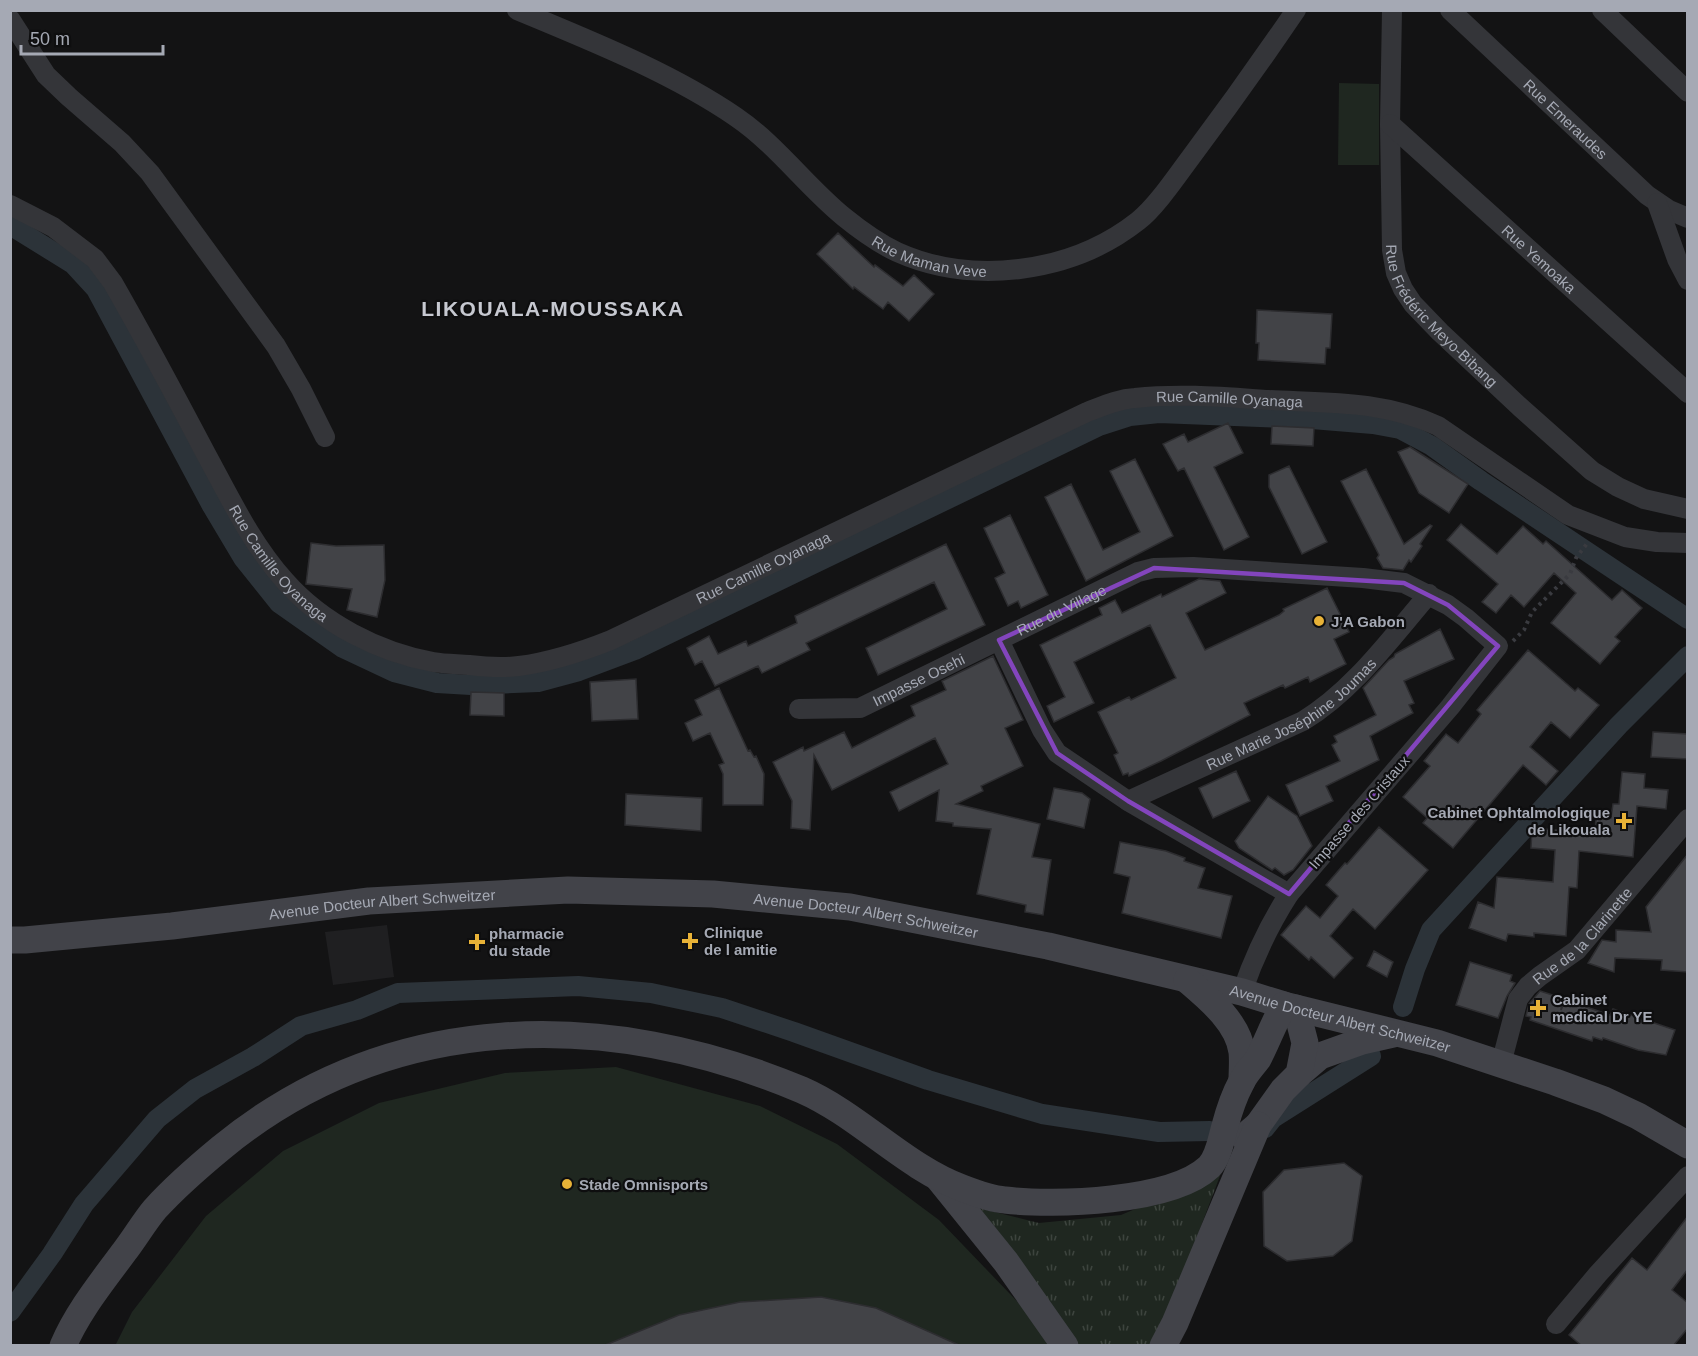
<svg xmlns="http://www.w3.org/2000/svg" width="1698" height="1356" font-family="Arial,sans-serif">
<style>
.built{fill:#1f1f21}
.grass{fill:url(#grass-tufts)}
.park{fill:#1f2720}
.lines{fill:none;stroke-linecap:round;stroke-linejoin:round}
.canal{stroke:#2c3339;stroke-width:20}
.building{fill:#424347;stroke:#2d2d30;stroke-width:1.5}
.path{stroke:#3a3b40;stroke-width:4;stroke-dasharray:3 4.5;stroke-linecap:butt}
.minor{stroke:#343539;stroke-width:20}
.secondary{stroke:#424349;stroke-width:27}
.marked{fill:none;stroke:#8345bd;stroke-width:4.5;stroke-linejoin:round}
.poi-dot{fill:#e8b237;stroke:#0e0e0f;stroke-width:2}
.labels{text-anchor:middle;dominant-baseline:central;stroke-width:4.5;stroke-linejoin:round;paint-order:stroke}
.street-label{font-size:15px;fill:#a5a9b4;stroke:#0e0e0f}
.poi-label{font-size:15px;font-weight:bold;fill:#a5a9b4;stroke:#0e0e0f;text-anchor:start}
.district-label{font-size:21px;font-weight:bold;letter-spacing:1.5px;fill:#c6c8d0;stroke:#0e0e0f}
</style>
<defs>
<pattern id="grass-tufts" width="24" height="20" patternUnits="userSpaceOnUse" patternTransform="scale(1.5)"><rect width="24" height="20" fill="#1f2720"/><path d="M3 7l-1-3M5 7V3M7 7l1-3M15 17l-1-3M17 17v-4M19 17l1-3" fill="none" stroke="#3d443e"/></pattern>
</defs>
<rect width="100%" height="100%" fill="#131314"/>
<!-- built -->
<path class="built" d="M 387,925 L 394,977 L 333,985 L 325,932 Z"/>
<!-- grass -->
<path class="grass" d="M 1221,1173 L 1168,1314 L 1150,1345 L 1070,1345 L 970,1206 L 1039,1223 L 1121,1215 Z"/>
<!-- park -->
<path class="park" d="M 1339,83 L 1379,84 L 1379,165 L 1338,165 Z
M 616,1067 L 760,1106 L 837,1144 L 939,1220 L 1059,1345 L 115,1346 L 132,1312 L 206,1216 L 283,1151 L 379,1103 L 505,1073 Z"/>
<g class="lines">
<!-- canal -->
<path class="canal" d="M 10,225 L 73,264 L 96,289 L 212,506 L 243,558 L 279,603 L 343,648 L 394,672 L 437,683 L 471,685 L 538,682 L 579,671 L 635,650 L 1099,426 L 1130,416 L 1159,413 L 1312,419 L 1373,424 L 1400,429 L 1432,446 L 1481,481 L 1688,619
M 1403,1007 L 1415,969 L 1431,930 L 1619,725 L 1688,656
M 1265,1128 L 1273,1118 L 1371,1056
M 10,1312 L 52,1254 L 84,1204 L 157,1119 L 195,1089 L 253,1057 L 301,1026 L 357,1010 L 398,993 L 578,986 L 651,993 L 722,1008 L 794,1032 L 928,1080 L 1042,1114 L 1159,1132 L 1210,1131"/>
</g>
<!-- building -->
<path class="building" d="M 838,233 L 874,267 L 875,265 L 903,286 L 914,275 L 934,294 L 909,321 L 888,302 L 883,309 L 854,287 L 853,289 L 817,254 Z
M 1257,310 L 1332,314 L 1330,348 L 1326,348 L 1325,364 L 1258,360 L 1259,343 L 1256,343 Z
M 1228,423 L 1243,453 L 1214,467 L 1249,537 L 1224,550 L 1184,468 L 1178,471 L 1163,444 L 1184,434 L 1188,442 Z
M 1272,426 L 1314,428 L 1313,446 L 1271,444 Z
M 1410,447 L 1468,484 L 1449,513 L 1419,493 L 1398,452 Z
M 1135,459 L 1173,536 L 1086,581 L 1045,497 L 1071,484 L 1103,550 L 1140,532 L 1110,471 Z
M 1289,466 L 1327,542 L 1302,554 L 1269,487 L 1269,475 Z
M 1366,469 L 1404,544 L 1430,525 L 1432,526 L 1420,544 L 1422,546 L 1411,562 L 1409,560 L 1403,570 L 1383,568 L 1377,558 L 1379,555 L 1341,481 Z
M 1010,515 L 1048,595 L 1021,608 L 1018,601 L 1008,606 L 995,578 L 1005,573 L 984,528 Z
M 1461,524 L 1497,554 L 1523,526 L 1543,544 L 1546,541 L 1612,600 L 1622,590 L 1642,608 L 1615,637 L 1620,641 L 1600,664 L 1551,623 L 1576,593 L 1554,573 L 1524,607 L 1511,595 L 1496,613 L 1482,602 L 1498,584 L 1447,540 Z
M 311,543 L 336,546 L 384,545 L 385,580 L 377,617 L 347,610 L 352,589 L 306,584 Z
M 946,544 L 985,625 L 878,675 L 866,648 L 947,609 L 934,582 L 806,643 L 810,650 L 762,673 L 758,666 L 715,686 L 702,661 L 695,665 L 687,648 L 709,636 L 718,654 L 746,641 L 748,646 L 797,623 L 795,616 Z
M 1199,579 L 1220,581 L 1226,593 L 1186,613 L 1205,650 L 1279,615 L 1284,611 L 1283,609 L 1327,588 L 1349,632 L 1334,639 L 1346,664 L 1310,682 L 1308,677 L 1285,688 L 1283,685 L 1244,703 L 1250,715 L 1161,761 L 1129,776 L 1128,773 L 1123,775 L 1114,755 L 1118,753 L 1098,712 L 1129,697 L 1131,700 L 1176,678 L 1150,625 L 1074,662 L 1094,703 L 1054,722 L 1047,706 L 1065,697 L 1040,645 L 1102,615 L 1099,608 L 1115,600 L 1122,613 L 1161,594 L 1162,597 Z
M 1440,629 L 1454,659 L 1404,681 L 1414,703 L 1409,705 L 1413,713 L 1370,736 L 1379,760 L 1326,786 L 1333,801 L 1300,816 L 1286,785 L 1340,761 L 1332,745 L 1337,742 L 1334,736 L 1376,715 L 1363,688 L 1389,660 L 1394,657 L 1395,654 Z
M 1528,650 L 1575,691 L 1578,688 L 1599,705 L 1570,738 L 1551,722 L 1530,747 L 1558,771 L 1546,785 L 1523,765 L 1453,848 L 1423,823 L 1427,818 L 1403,797 L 1430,766 L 1424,761 L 1446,734 L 1458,743 L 1481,714 L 1477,710 Z
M 993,656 L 1023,720 L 1005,728 L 1023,766 L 981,786 L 983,791 L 956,804 L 1040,824 L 1032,857 L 1051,860 L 1043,915 L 1025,912 L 1026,905 L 977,894 L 991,829 L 953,826 L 953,823 L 936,821 L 939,790 L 899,811 L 890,792 L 948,764 L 935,738 L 832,790 L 814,755 L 810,830 L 791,828 L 792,801 L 773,762 L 803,747 L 804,751 L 844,732 L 852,748 L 915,716 L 911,706 L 946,690 L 942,681 Z
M 636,679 L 638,719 L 592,721 L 590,682 Z
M 719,688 L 748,751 L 750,750 L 754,757 L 756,756 L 764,774 L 763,805 L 723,805 L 723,774 L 719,765 L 724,763 L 710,733 L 693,741 L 685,723 L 702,715 L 695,700 Z
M 471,692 L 504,693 L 504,716 L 470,715 Z
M 1653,732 L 1688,734 L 1688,759 L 1651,757 Z
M 1236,771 L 1250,801 L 1213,818 L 1199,788 Z
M 1622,772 L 1645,774 L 1644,788 L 1668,790 L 1666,809 L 1637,806 L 1633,857 L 1579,851 L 1577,888 L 1569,887 L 1566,936 L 1534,933 L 1534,937 L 1508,934 L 1506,941 L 1469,928 L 1478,902 L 1494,908 L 1497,877 L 1553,882 L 1555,850 L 1531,848 L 1532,828 L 1595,833 L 1596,817 L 1611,818 L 1613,804 L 1619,804 Z
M 1054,788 L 1082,793 L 1090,799 L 1084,828 L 1047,819 Z
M 626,794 L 702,798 L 701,831 L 625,825 Z
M 1268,796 L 1297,816 L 1312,846 L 1293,870 L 1284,875 L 1275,868 L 1272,870 L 1239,848 L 1235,841 Z
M 1379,827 L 1428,870 L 1375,929 L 1353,909 L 1330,936 L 1353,958 L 1334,978 L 1311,957 L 1309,960 L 1281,935 L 1306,906 L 1320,918 L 1338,896 L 1326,885 L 1345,863 L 1347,864 Z
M 1120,842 L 1166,851 L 1185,858 L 1184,861 L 1205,868 L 1198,888 L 1232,896 L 1221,938 L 1122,913 L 1130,877 L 1114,873 Z
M 1688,854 L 1688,972 L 1661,970 L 1662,960 L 1615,958 L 1614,972 L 1588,963 L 1602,940 L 1616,942 L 1616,930 L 1651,932 L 1646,907 Z
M 1374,951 L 1393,962 L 1387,977 L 1367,966 Z
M 1470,962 L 1512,975 L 1510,981 L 1515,983 L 1507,996 L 1498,1018 L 1456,1005 Z
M 1540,991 L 1562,998 L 1561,1010 L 1566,1000 L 1610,1015 L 1613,1009 L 1675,1030 L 1666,1055 L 1638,1050 L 1603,1038 L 1602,1040 L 1593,1037 L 1592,1041 L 1530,1020 L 1531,1017 L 1526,1016 L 1529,1004 Z
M 1344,1163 L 1362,1176 L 1352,1241 L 1333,1256 L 1287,1261 L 1264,1246 L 1263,1192 L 1284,1170 Z
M 1688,1216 L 1688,1269 L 1672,1290 L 1688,1303 L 1688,1328 L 1673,1346 L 1582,1346 L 1569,1335 L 1632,1258 L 1647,1270 Z
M 821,1297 L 876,1308 L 961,1346 L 603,1346 L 679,1315 L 740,1302 Z"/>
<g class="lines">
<!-- path -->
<path class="path" d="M 1513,641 L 1524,630 L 1532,612 L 1570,574 L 1576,558 L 1589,541"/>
<!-- minor -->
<g class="minor">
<path id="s1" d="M 517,10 C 591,41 670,72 736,117 C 777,145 806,186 844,217 C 860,230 878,243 897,252 C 973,286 1072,273 1138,221 C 1156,207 1176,177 1191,157 C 1227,109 1262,60 1296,10"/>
<path id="s2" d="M 1392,10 L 1390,124 L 1392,250 L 1396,273 L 1403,289 L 1413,304 L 1440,332 L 1520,407 L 1592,471 L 1618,487 L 1644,499 L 1688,509"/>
<path id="s3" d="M 1450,10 L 1647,195 L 1669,210 L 1688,218"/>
<path d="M 1602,10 L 1688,92"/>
<path d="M 10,19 L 46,75 L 69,97 L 122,143 L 150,173 L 276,346 L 301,389 L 325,437"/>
<path id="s4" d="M 1390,124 L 1688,393"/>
<path d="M 1657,203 L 1677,259 L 1688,280"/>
<path id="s5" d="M 10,205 L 53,227 L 95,259 L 113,283 C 145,339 176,397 206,454 C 230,498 251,543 285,581 C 322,623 378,652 433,662 C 445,664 457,664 469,665 C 486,667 503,668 519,666 C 550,662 581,652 611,640 L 1087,412 C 1103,406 1118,399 1135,398 C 1179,393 1224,397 1268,400 C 1327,403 1382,400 1438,426 L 1568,515 L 1625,537 L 1657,542 L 1688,543"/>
<path d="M 999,640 L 1042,730 L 1057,753 L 1128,801 L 1289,894"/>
<path id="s6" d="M 799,709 L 860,708 L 1138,572 L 1154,568 L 1193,567 L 1363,578 L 1404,583 L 1448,605 L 1466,618 L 1498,646 L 1450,707 L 1289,894 C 1269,925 1254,957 1242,992"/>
<path id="s7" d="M 1128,801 L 1303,721 C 1353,691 1391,638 1429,594"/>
<path id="s8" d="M 1501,1064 L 1518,999 L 1528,986 L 1540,976 L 1577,950 L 1688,819"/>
<path d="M 1556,1324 L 1598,1274 L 1688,1176"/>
</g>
<!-- secondary -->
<g class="secondary">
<path id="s9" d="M 10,940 L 25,940 L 172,926 L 369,901 L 568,890 L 713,894 L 850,907 L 1048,946 L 1242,992 L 1284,1005 L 1437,1043 L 1555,1082 L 1604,1100 L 1638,1116 L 1688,1145"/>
<path d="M 1187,980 C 1208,998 1238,1022 1242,1052 C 1243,1061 1242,1071 1242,1081"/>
<path d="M 1299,1074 L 1320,1056 L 1362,1041 L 1393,1034"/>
<path d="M 1244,1137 L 1258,1125 L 1283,1090 L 1299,1074 L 1305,1043 L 1296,1008"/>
<path d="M 939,1179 L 1006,1262 L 1065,1346"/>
<path d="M 63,1346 C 78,1311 102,1282 124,1252 C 135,1238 144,1222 155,1209 C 175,1187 198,1167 221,1148 C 390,1009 607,1008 802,1090 C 859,1115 905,1167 962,1188 C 975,1193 991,1199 1005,1200 C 1054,1206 1172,1202 1209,1167 C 1219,1157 1221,1139 1225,1126 C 1229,1111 1234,1096 1241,1083 C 1245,1074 1252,1067 1258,1059 C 1267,1042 1274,1022 1284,1005"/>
<path d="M 1163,1346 L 1175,1323 L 1258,1125"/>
</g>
</g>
<!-- marked area -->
<path class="marked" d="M 1154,568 L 1404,583 L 1448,605 L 1498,646 L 1289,894 L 1128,801 L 1057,753 L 999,640 Z"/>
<!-- markers -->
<g class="poi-dot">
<circle cx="1319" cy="621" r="6"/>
<path d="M1621 812h6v6h6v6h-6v6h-6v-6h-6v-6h6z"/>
<path d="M687 932h6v6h6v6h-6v6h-6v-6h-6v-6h6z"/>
<path d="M474 933h6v6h6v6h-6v6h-6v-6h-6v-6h6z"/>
<path d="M1535 999h6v6h6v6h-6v6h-6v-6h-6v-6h6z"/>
<circle cx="567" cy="1184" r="6"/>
</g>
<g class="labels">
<!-- street labels -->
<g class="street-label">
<text stroke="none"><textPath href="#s3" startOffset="159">Rue Emeraudes</textPath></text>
<text stroke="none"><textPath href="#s1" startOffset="488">Rue Maman Veve</textPath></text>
<text stroke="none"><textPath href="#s4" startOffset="201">Rue Yemoaka</textPath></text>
<text stroke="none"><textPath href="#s2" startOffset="324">Rue Frédéric Meyo-Bibang</textPath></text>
<text stroke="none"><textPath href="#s5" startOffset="1502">Rue Camille Oyanaga</textPath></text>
<text stroke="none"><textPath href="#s5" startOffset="458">Rue Camille Oyanaga</textPath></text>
<text stroke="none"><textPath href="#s5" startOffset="998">Rue Camille Oyanaga</textPath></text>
<text stroke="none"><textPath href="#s6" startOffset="285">Rue du Village</textPath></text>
<text stroke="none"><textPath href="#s6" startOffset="126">Impasse Osehi</textPath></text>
<text stroke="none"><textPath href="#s7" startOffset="186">Rue Marie Joséphine Joumas</textPath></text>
<text transform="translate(1359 812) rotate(-49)">Impasse des Cristaux</text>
<text stroke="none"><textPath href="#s9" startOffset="374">Avenue Docteur Albert Schweitzer</textPath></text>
<text stroke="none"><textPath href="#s9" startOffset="860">Avenue Docteur Albert Schweitzer</textPath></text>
<text stroke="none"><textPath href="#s8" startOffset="158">Rue de la Clarinette</textPath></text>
<text stroke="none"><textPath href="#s9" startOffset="1346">Avenue Docteur Albert Schweitzer</textPath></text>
</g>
<!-- poi labels -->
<g class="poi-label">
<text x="1331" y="621">J'A Gabon</text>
<text x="1610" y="812" text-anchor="end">Cabinet Ophtalmologique<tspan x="1610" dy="17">de Likouala</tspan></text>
<text x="704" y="932">Clinique<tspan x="704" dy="17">de l amitie</tspan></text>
<text x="489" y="933">pharmacie<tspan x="489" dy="17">du stade</tspan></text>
<text x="1552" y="999">Cabinet<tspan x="1552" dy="17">medical Dr YE</tspan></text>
<text x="579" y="1184">Stade Omnisports</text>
</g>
<!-- district labels -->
<g class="district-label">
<text x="553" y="308">LIKOUALA-MOUSSAKA</text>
</g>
</g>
<!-- border -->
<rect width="1698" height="1356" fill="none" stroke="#a5a9b4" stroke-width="24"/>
<!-- scale -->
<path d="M21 45v9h142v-9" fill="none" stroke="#a5a9b4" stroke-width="3"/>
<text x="30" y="45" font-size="18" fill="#a5a9b4" stroke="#0e0e0f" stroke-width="4.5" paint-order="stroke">50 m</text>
</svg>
